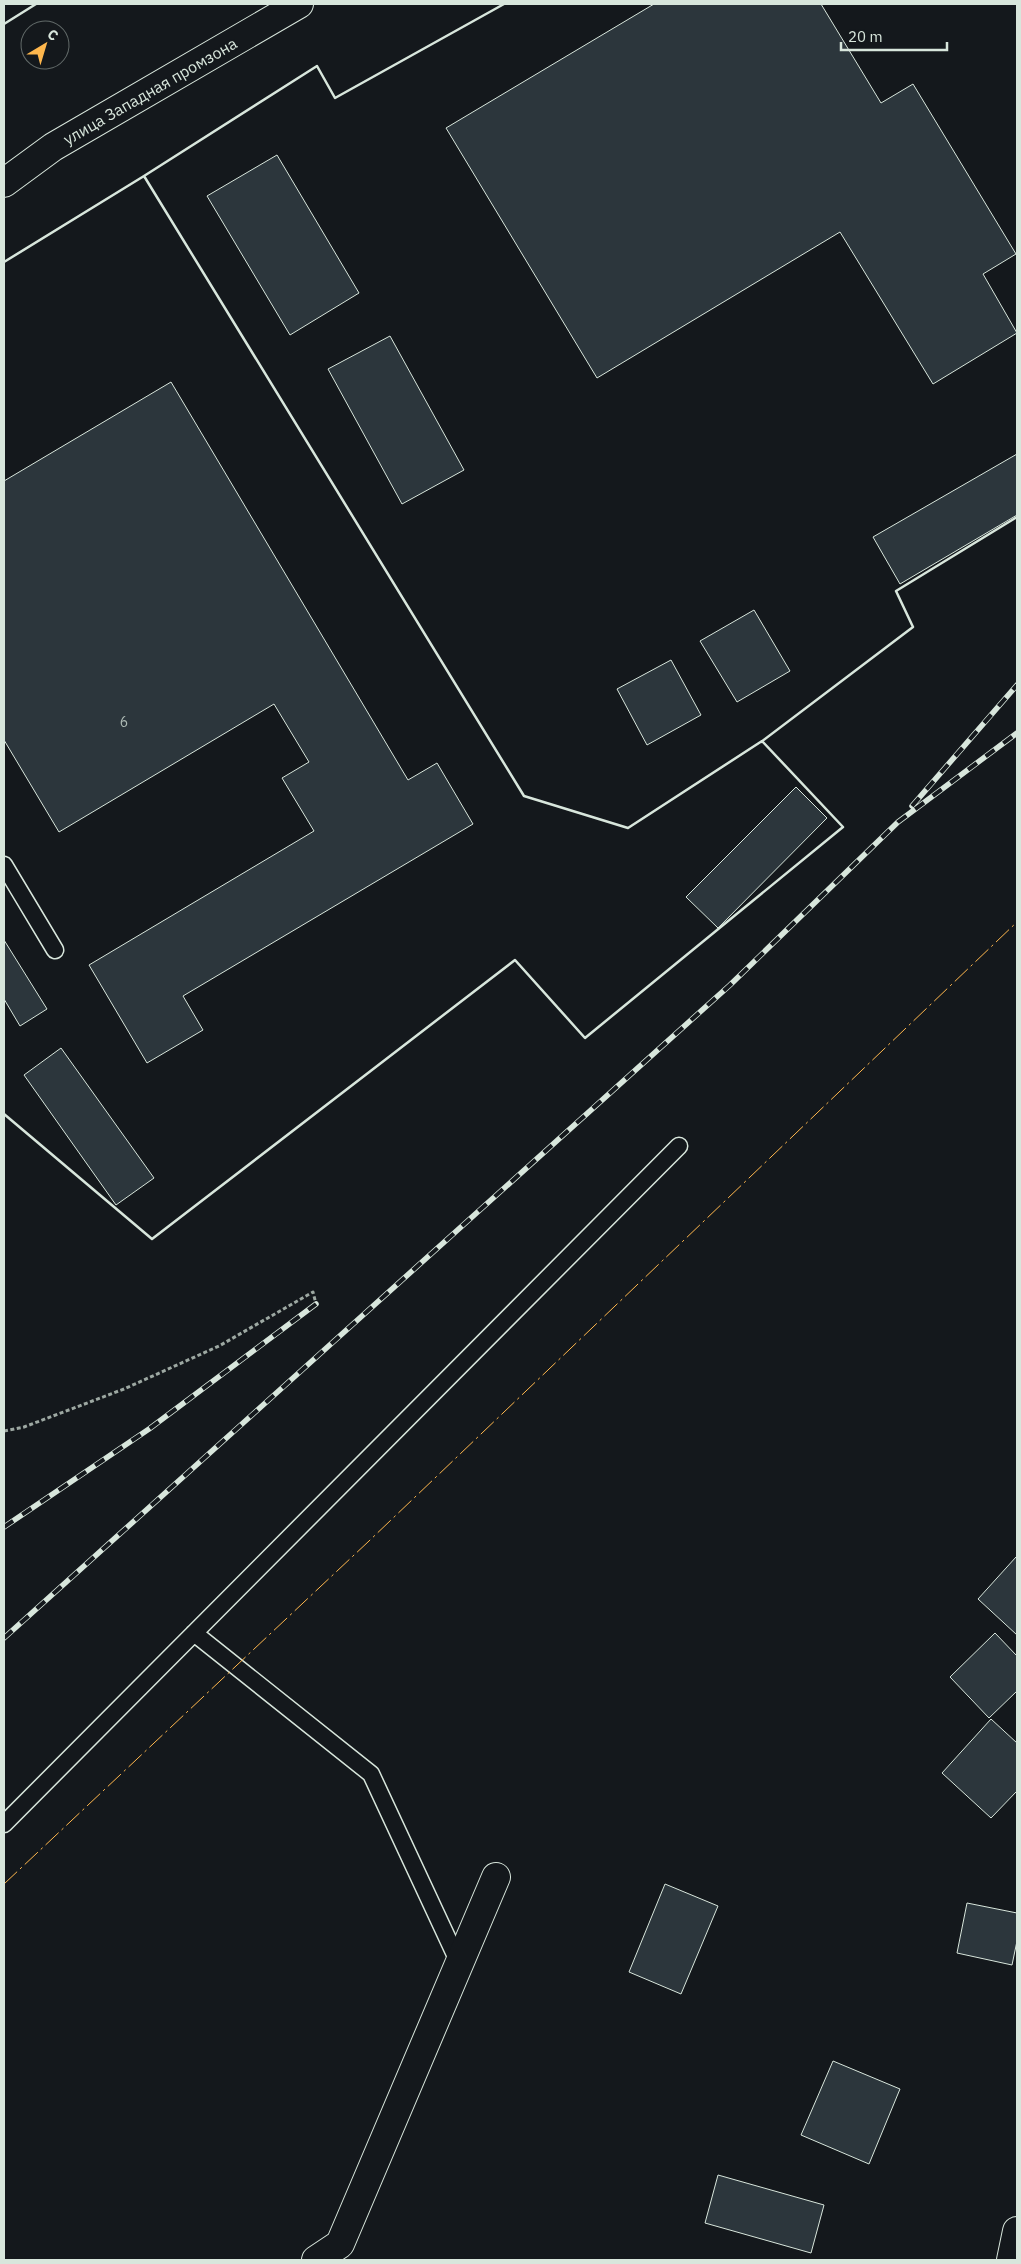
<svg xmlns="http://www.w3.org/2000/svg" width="1021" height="2264" font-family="'IBM Plex Sans',sans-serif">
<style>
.building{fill:#2c363c;stroke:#d8e6dc}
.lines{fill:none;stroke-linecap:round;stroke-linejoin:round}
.lane-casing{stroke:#d8e6dc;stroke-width:19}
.street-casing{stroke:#d8e6dc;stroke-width:30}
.secondary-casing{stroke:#d8e6dc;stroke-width:30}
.path{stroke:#9da8a2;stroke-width:3;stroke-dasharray:4 2.5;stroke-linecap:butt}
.lane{stroke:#14181c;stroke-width:16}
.street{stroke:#14181c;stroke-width:28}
.secondary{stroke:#14181c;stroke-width:28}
.rail-casing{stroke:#d8e6dc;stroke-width:5.5}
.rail{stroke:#14181c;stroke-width:4;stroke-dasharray:11;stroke-linecap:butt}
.wall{stroke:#d8e6dc;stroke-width:2.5}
.power{stroke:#ffb74d;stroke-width:1;stroke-dasharray:18 4 2.5 4;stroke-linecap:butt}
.labels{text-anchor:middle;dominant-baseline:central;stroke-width:4;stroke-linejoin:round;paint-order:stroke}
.number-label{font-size:14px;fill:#adbab4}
.street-label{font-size:16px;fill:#d8e6dc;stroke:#14181c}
</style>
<rect width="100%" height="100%" fill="#14181c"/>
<!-- building -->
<path class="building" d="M 654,4 L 821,4 L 881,103 L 913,84 L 1016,254 L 983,274 L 1017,333 L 933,384 L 840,232 L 597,378 L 446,128 Z
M 277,155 L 359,293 L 290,335 L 207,196 Z
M 390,336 L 464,470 L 402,504 L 328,369 Z
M 171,382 L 408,780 L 437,763 L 473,824 L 183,996 L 203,1030 L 147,1063 L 89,965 L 314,831 L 282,778 L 309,762 L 274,704 L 59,832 L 4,740 L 4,481 Z
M 1017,454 L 1017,515 L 900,584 L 873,537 Z
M 754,610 L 790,671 L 737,702 L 700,641 Z
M 671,660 L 701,715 L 647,745 L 617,689 Z
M 796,787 L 827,818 L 718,928 L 686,897 Z
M 4,940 L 47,1009 L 20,1026 L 4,999 Z
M 61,1048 L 154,1178 L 116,1205 L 24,1075 Z
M 1016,1557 L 1017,1558 L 1017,1635 L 978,1599 Z
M 995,1633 L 1017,1656 L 1017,1691 L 989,1718 L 950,1677 Z
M 991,1719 L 1017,1743 L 1017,1791 L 991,1818 L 942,1773 Z
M 665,1884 L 718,1906 L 681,1994 L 629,1972 Z
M 967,1903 L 1017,1913 L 1017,1941 L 1012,1965 L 957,1953 Z
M 833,2061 L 900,2089 L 869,2164 L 801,2135 Z
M 718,2175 L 824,2205 L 811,2253 L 705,2223 Z"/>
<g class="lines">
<defs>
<path id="lane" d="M 4,865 L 55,950
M 194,1633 L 371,1774 L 459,1963
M 4,1824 L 679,1146"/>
<path id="street" d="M 316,2260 L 340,2244 L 496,1877
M 1011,2260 L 1017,2231"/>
<path id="secondary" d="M 4,183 L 53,147 L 299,4"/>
</defs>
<!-- lane casing -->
<use href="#lane" class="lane-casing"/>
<!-- street casing -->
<use href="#street" class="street-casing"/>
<!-- secondary casing -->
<use href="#secondary" class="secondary-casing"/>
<!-- path -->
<path class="path" d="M 4,1431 L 24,1427 L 124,1389 L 219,1346 L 313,1292 L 316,1304"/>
<!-- lane -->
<use href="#lane" class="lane"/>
<!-- street -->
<use href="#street" class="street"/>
<!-- secondary -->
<use href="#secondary" class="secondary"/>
<defs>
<path id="rail" d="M 912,806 L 1017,685
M 4,1527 L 149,1429 L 316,1304
M 4,1638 L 730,985 L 898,822 L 1017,733"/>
</defs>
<!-- rail casing -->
<use href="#rail" class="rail-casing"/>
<!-- rail -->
<use href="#rail" class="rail"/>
<!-- wall -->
<path class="wall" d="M 4,24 L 36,4
M 145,178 L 144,176 L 317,66 L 335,98 L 504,4
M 4,262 L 144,176 L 524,796 L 628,828 L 762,741 L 843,827 L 585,1038 L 515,960 L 152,1239 L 4,1114
M 761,742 L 913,627 L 896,591 L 1017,517"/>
<!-- power -->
<path class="power" d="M 4,1884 L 369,1541 L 1017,922"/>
</g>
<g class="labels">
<!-- number labels -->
<g class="number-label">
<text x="124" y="722">6</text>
</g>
<!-- street labels -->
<g class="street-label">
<text transform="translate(150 91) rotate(-30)">улица Западная промзона</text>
</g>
</g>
<!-- border -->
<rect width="1021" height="2264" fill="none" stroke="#d8e6dc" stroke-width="10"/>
<!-- north arrow -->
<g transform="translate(45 45) rotate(38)"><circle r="24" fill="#14181c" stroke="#626a69"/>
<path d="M0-4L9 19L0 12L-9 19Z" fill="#ffb74d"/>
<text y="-8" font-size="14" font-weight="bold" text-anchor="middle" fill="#d8e6dc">С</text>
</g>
<!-- scale -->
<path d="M841 42v8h106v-8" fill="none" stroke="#d8e6dc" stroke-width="2.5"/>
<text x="848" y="42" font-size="15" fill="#d8e6dc" stroke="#14181c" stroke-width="4" paint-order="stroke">20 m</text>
</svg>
